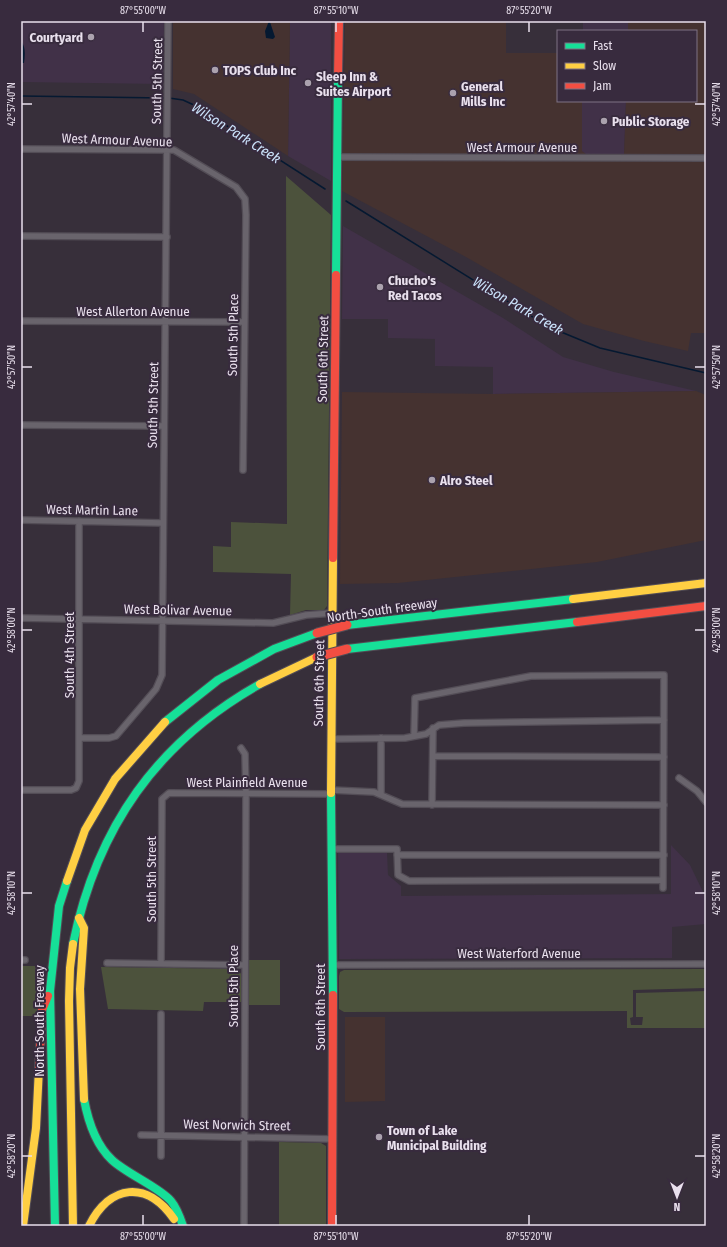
<svg xmlns="http://www.w3.org/2000/svg" width="727" height="1247" font-family="'Fira Sans Condensed',sans-serif">
<style>
.built{fill:#413148}
.industrial{fill:#453230}
.green{fill:#4c523c}
.water{fill:#051931}
.lines{fill:none;stroke-linecap:round;stroke-linejoin:round}
.stream{stroke:#051931;stroke-width:1.5}
.street-casing{stroke:#534d56;stroke-width:8}
.fast-casing{stroke:#534d56;stroke-width:10}
.slow-casing{stroke:#534d56;stroke-width:10}
.jam-casing{stroke:#534d56;stroke-width:10}
.street{stroke:#69646c;stroke-width:5.5}
.fast{stroke:#16e098;stroke-width:8}
.slow{stroke:#ffcf43;stroke-width:8}
.jam{stroke:#f24e42;stroke-width:8}
.jam-bridge-casing{stroke:#534d56;stroke-width:11;stroke-linecap:butt}
.jam-bridge{stroke:#f24e42;stroke-width:9}
.ticks{fill:none;stroke:#e9e0ed;stroke-width:1.5}
.poi-dot{fill:#aba2ae;stroke:#382b3e;stroke-width:1.5}
.labels{text-anchor:middle;dominant-baseline:central;stroke-width:4;stroke-linejoin:round;paint-order:stroke}
.poi-label{font-size:13px;font-weight:bold;fill:#e9e0ed;stroke:#382b3e;text-anchor:start}
.street-label{font-size:13px;fill:#e9e0ed;stroke:#382b3e}
.water-label{font-size:14px;font-style:italic;fill:#cbe3fb;stroke:#382b3e}
.neatline{fill:none;stroke:#e9e0ed;stroke-width:1.5}
.ticks-label{font-size:10px;text-anchor:middle;fill:#e9e0ed}
</style>
<rect width="100%" height="100%" fill="#372f3a"/>
<!-- built -->
<path class="built" d="M 21,21 L 164,21 L 163,84 L 21,82 Z
M 290,21 L 331,21 L 331,181 L 288,156 Z
M 583,21 L 628,21 L 628,31 L 583,31 Z
M 582,101 L 626,101 L 624,156 L 586,155 L 581,151 Z
M 343,226 L 503,318 L 563,357 L 614,372 L 696,391 L 493,394 L 493,367 L 435,366 L 435,339 L 388,338 L 388,319 L 342,319 Z
M 671,845 L 690,865 L 704,894 L 706,902 L 706,924 L 672,927 L 672,958 L 339,959 L 338,852 L 387,853 L 388,875 L 401,886 L 401,896 L 671,894 Z"/>
<!-- industrial -->
<path class="industrial" d="M 173,21 L 290,21 L 288,156 L 194,94 L 173,89 Z
M 345,21 L 506,21 L 506,53 L 558,53 L 558,101 L 582,101 L 582,151 L 587,155 L 624,156 L 626,101 L 696,101 L 696,31 L 628,31 L 628,21 L 706,21 L 706,333 L 691,333 L 688,351 L 644,341 L 583,324 L 466,257 L 342,191 Z
M 696,391 L 706,395 L 706,540 L 597,562 L 398,583 L 340,584 L 342,392 L 493,394 Z
M 345,1017 L 385,1017 L 385,1101 L 345,1102 Z"/>
<!-- green -->
<path class="green" d="M 286,176 L 331,215 L 327,606 L 324,610 L 306,610 L 290,615 L 291,574 L 213,572 L 213,546 L 231,547 L 231,522 L 287,524 Z
M 249,960 L 280,960 L 280,1005 L 249,1005 Z
M 21,966 L 35,966 L 37,970 L 37,1016 L 21,1016 Z
M 101,967 L 238,969 L 241,974 L 242,1002 L 204,1002 L 203,1011 L 108,1009 Z
M 706,969 L 706,988 L 633,990 L 633,1017 L 630,1018 L 631,1025 L 642,1025 L 643,1017 L 636,1017 L 636,993 L 706,991 L 706,1028 L 627,1028 L 627,1011 L 344,1012 L 339,1009 L 339,976 L 340,972 L 344,970 Z
M 279,1142 L 321,1143 L 326,1146 L 326,1226 L 279,1226 Z"/>
<!-- water -->
<path class="water" d="M 269,21 L 270,22 L 275,37 L 273,39 L 266,38 L 265,31 Z
M 21,41 C 26,47 25,56 24,63 L 21,63 Z"/>
<g class="lines">
<!-- stream -->
<path class="stream" d="M 21,96 L 165,98
M 169,98 L 183,100 L 196,106 L 325,189
M 346,201 L 549,327 L 600,348 L 706,373"/>
<defs>
<path id="street" d="M 21,149 L 174,150 L 236,187 L 245,199 L 246,215 L 243,470
M 338,157 L 706,158
M 21,236 L 167,237
M 21,321 L 244,322
M 21,425 L 164,426
M 21,520 L 163,523
M 21,618 L 273,623 L 306,615 L 333,613
M 414,736 L 415,698 L 531,676 L 664,675 L 663,888
M 80,738 L 109,738 L 116,736 L 156,689 L 162,675 L 168,21
M 331,739 L 405,738 L 426,734 L 439,725 L 464,723 L 664,720
M 241,748 L 245,754 L 246,793 L 244,1226
M 433,756 L 664,757
M 679,778 L 697,791 L 706,802
M 21,790 L 71,790 L 76,788 L 79,781 L 79,521
M 331,790 L 374,792 L 402,804 L 664,805
M 381,795 L 381,738
M 432,805 L 433,728
M 331,849 L 397,849 L 398,875 L 409,881 L 663,880
M 397,855 L 664,855
M 21,960 L 25,960
M 107,963 L 244,965
M 161,964 L 162,799 L 169,793 L 331,794
M 333,965 L 706,964
M 141,1135 L 332,1139
M 161,1156 L 161,1014"/>
<path id="fast" d="M 336,275 L 338,77
M 347,625 L 573,599
M 347,649 L 577,622
M 165,722 L 218,680 L 274,649 L 317,633
M 331,793 L 333,995
M 73,944 C 97,827 157,742 260,684
M 84,1099 C 88,1121 95,1144 112,1160 C 127,1174 159,1187 171,1201 C 177,1208 180,1217 183,1226
M 55,1226 L 50,991 L 59,906 L 67,881"/>
<path id="slow" d="M 573,599 L 706,583
M 260,684 L 317,657
M 331,793 L 333,558
M 67,881 L 85,830 L 115,779 L 165,722
M 79,918 L 84,928 L 80,989 L 84,1099
M 23,1226 L 36,1128 L 39,1068
M 73,1226 L 69,1001 L 70,968 L 73,944
M 89,1226 C 110,1184 147,1180 174,1219"/>
<path id="jam" d="M 338,77 L 339,21
M 333,558 L 336,275
M 577,622 L 706,606
M 39,1068 L 42,1010 L 48,996
M 332,1226 L 333,995"/>
</defs>
<!-- street casing -->
<use href="#street" class="street-casing"/>
<!-- fast casing -->
<use href="#fast" class="fast-casing"/>
<!-- slow casing -->
<use href="#slow" class="slow-casing"/>
<!-- jam casing -->
<use href="#jam" class="jam-casing"/>
<!-- street -->
<use href="#street" class="street"/>
<!-- fast -->
<use href="#fast" class="fast"/>
<!-- slow -->
<use href="#slow" class="slow"/>
<!-- jam -->
<use href="#jam" class="jam"/>
<defs>
<path id="jam-bridge" d="M 317,633 L 347,625
M 317,657 L 347,649"/>
</defs>
<!-- jam-bridge casing -->
<use href="#jam-bridge" class="jam-bridge-casing"/>
<!-- jam-bridge -->
<use href="#jam-bridge" class="jam-bridge"/>
</g>
<!-- ticks -->
<path class="ticks" d="M 143,22 L 143,32M 336,22 L 336,32M 529,22 L 529,32M 22,104 L 32,104M 695,104 L 705,104M 22,367 L 32,367M 695,367 L 705,367M 22,630 L 32,630M 695,630 L 705,630M 22,893 L 32,893M 695,893 L 705,893M 22,1156 L 32,1156M 695,1156 L 705,1156M 143,1215 L 143,1225M 336,1215 L 336,1225M 529,1215 L 529,1225"/>
<!-- markers -->
<g class="poi-dot">
<circle cx="91" cy="37" r="4"/>
<circle cx="215" cy="70" r="4"/>
<circle cx="308" cy="83" r="4"/>
<circle cx="453" cy="93" r="4"/>
<circle cx="604" cy="121" r="4"/>
<circle cx="380" cy="287" r="4"/>
<circle cx="432" cy="480" r="4"/>
<circle cx="379" cy="1137" r="4"/>
</g>
<g class="labels">
<!-- poi labels -->
<g class="poi-label">
<text x="83" y="37" text-anchor="end">Courtyard</text>
<text x="223" y="70">TOPS Club Inc</text>
<text x="316" y="76">Sleep Inn &amp;<tspan x="316" dy="15">Suites Airport</tspan></text>
<text x="461" y="86">General<tspan x="461" dy="15">Mills Inc</tspan></text>
<text x="612" y="121">Public Storage</text>
<text x="388" y="280">Chucho's<tspan x="388" dy="15">Red Tacos</tspan></text>
<text x="440" y="480">Alro Steel</text>
<text x="387" y="1130">Town of Lake<tspan x="387" dy="15">Municipal Building</tspan></text>
</g>
<!-- street labels -->
<g class="street-label">
<text transform="translate(157 81) rotate(-89)">South 5th Street</text>
<text transform="translate(117 140) rotate(2)">West Armour Avenue</text>
<text x="522" y="147">West Armour Avenue</text>
<text x="133" y="311">West Allerton Avenue</text>
<text transform="translate(233 335) rotate(-89)">South 5th Place</text>
<text transform="translate(323 359) rotate(-89)">South 6th Street</text>
<text transform="translate(153 405) rotate(-89)">South 5th Street</text>
<text transform="translate(92 510) rotate(1)">West Martin Lane</text>
<text transform="translate(178 610) rotate(1)">West Bolivar Avenue</text>
<text transform="translate(382 610) rotate(-8)">North-South Freeway</text>
<text transform="translate(69 655) rotate(-90)">South 4th Street</text>
<text transform="translate(319 683) rotate(-89)">South 6th Street</text>
<text x="247" y="782">West Plainfield Avenue</text>
<text transform="translate(151 879) rotate(-90)">South 5th Street</text>
<text x="519" y="953">West Waterford Avenue</text>
<text transform="translate(233 986) rotate(-90)">South 5th Place</text>
<text transform="translate(320 1007) rotate(-90)">South 6th Street</text>
<text transform="translate(39 1021) rotate(-90)">North-South Freeway</text>
<text transform="translate(237 1125) rotate(1)">West Norwich Street</text>
</g>
<!-- water labels -->
<g class="water-label">
<text transform="translate(236 133) rotate(32)">Wilson Park Creek</text>
<text transform="translate(518 306) rotate(30)">Wilson Park Creek</text>
</g>
</g>
<!-- border -->
<rect width="727" height="1247" fill="none" stroke="#382b3e" stroke-width="44"/>
<!-- legend -->
<rect x="557" y="30" width="140" height="72" fill="#382b3e" stroke="#7f7384"/>
<rect x="565" y="43" width="20" height="6" fill="#16e098" stroke="#7f7384"/>
<text x="593" y="50" font-size="12" fill="#e9e0ed">Fast</text>
<rect x="565" y="63" width="20" height="6" fill="#ffcf43" stroke="#7f7384"/>
<text x="593" y="70" font-size="12" fill="#e9e0ed">Slow</text>
<rect x="565" y="83" width="20" height="6" fill="#f24e42" stroke="#7f7384"/>
<text x="593" y="90" font-size="12" fill="#e9e0ed">Jam</text>
<!-- north arrow -->
<g transform="translate(677 1197) rotate(180)" stroke="#382b3e" stroke-width="3" paint-order="stroke">
<path d="M0-3L7 15L0 10L-7 15Z" fill="#e9e0ed"/>
<text y="-6" font-size="11" font-weight="bold" text-anchor="middle" fill="#e9e0ed">N</text>
</g>
<rect x="22" y="22" width="683" height="1203" class="neatline"/>
<g class="ticks-label">
<text x="143" y="14">87°55'00"W</text>
<text x="336" y="14">87°55'10"W</text>
<text x="529" y="14">87°55'20"W</text>
<text transform="translate(716 104) rotate(-90)" y="4">42°57'40"N</text>
<text transform="translate(11 104) rotate(-90)" y="4">42°57'40"N</text>
<text transform="translate(716 367) rotate(-90)" y="4">42°57'50"N</text>
<text transform="translate(11 367) rotate(-90)" y="4">42°57'50"N</text>
<text transform="translate(11 630) rotate(-90)" y="4">42°58'00"N</text>
<text transform="translate(716 630) rotate(-90)" y="4">42°58'00"N</text>
<text transform="translate(11 893) rotate(-90)" y="4">42°58'10"N</text>
<text transform="translate(716 893) rotate(-90)" y="4">42°58'10"N</text>
<text transform="translate(716 1156) rotate(-90)" y="4">42°58'20"N</text>
<text transform="translate(11 1156) rotate(-90)" y="4">42°58'20"N</text>
<text x="143" y="1240">87°55'00"W</text>
<text x="336" y="1240">87°55'10"W</text>
<text x="529" y="1240">87°55'20"W</text>
</g>
</svg>
